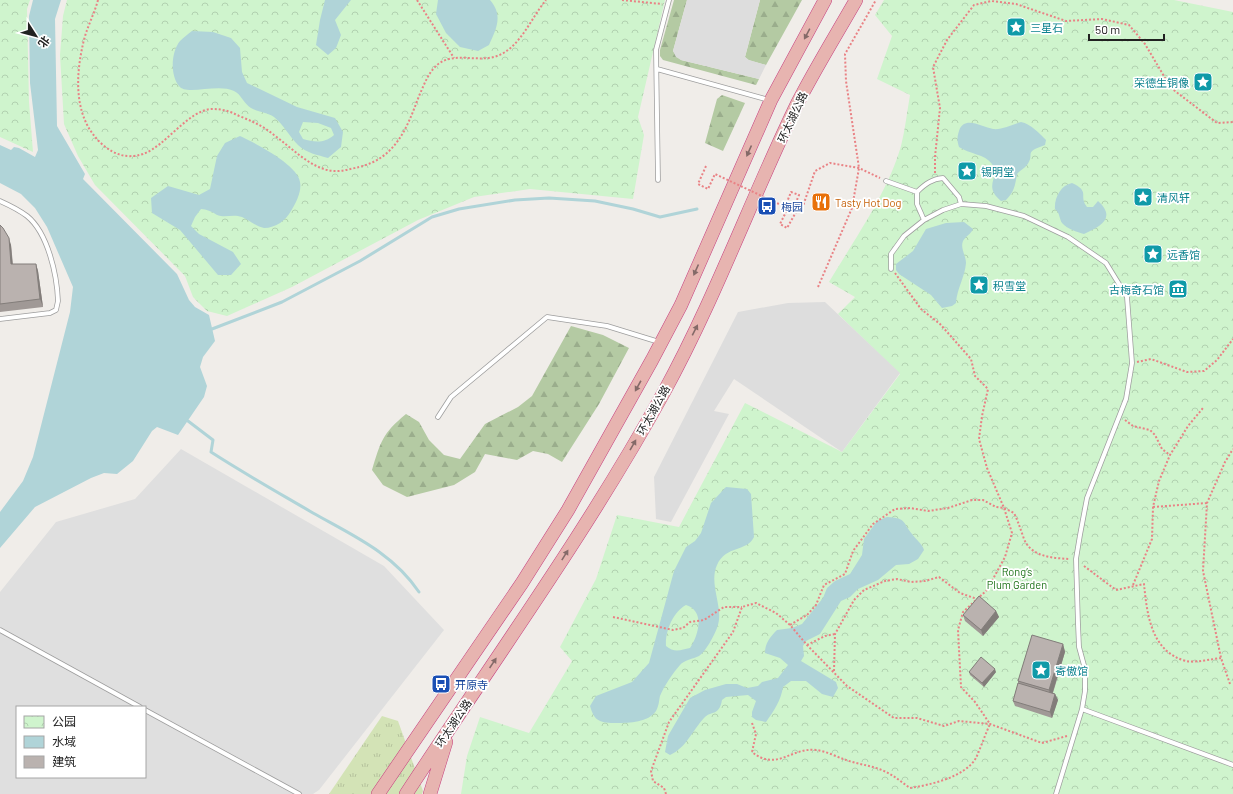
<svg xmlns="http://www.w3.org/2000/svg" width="1233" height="794" font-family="Barlow,'Noto Sans SC',sans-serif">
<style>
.residential{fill:#dfdfdf;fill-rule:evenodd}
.grass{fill:url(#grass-tufts)}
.forest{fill:url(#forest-firs)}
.park{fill:url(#park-crowns)}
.parking{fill:#ddd}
.water{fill:#b0d4d8;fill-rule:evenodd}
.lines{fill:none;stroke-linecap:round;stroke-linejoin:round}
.stream{stroke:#b0d4d8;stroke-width:3}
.service-casing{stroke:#9e9e9e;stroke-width:5.5}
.trunk-casing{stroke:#c63f7f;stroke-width:14}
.path{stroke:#e98285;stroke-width:2;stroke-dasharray:2 2;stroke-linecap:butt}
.service{stroke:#fff;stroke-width:4}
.trunk{stroke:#e7b4b0;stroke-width:13}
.path-bridge{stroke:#e98285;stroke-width:2;stroke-dasharray:2 2;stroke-linecap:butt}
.wall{fill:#a09996}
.shaded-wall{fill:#827d7a}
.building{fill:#bab2af;stroke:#827d7a}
.oneway{fill:#846a68}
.labels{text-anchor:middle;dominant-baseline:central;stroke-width:3.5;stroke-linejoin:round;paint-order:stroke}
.culture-label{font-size:11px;fill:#0d838f;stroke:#fff;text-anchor:start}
.street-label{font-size:11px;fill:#212121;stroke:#fff}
.food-label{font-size:11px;fill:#c56008;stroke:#fff;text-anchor:start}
.transit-label{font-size:11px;fill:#164399;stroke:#fff;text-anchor:start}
.park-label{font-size:11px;fill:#1f741a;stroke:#fff}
</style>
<defs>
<pattern id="grass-tufts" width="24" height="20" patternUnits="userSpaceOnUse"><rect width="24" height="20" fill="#d3e3b6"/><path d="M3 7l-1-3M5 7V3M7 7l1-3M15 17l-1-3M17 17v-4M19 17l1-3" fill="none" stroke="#b5c29c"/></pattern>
<pattern id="forest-firs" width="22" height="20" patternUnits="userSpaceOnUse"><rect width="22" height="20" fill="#b4caa3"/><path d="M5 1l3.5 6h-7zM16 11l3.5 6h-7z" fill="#9aad8c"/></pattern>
<pattern id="park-crowns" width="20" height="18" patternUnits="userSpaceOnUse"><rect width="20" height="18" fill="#cff4cd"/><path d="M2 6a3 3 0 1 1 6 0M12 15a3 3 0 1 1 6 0" fill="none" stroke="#b1d1b0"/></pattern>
</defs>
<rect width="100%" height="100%" fill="#f0ede9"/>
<!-- residential -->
<path class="residential" d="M 181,449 L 384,566 L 444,630 L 319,790 L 313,794 L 0,794 L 0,592 L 56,522 L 135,499 ZM 17,707 L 145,707 L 145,777 L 17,777 Z"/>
<!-- grass -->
<path class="grass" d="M 382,716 L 398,721 L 423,791 L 422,794 L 329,794 Z"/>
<!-- forest -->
<path class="forest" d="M 674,0 L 687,0 L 673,51 L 681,60 L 759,79 L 756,85 L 663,60 L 660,56 L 660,50 Z
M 760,0 L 802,0 L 766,65 L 748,60 L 745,57 Z
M 722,95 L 745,103 L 723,151 L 705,143 L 717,99 Z
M 571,326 L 603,335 L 629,348 L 599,404 L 562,462 L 548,454 L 533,451 L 517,460 L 485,454 L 475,472 L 454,485 L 407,497 L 383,485 L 372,470 C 381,441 382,434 406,414 L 419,422 L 429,440 L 444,455 L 460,459 L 485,424 L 518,407 L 532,396 Z"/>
<!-- park -->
<path class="park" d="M 0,0 L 30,0 L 27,9 L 29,102 L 33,152 L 0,137 Z
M 67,0 L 665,0 L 638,117 L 644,135 L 633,199 L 530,189 L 474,197 L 418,220 L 292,287 L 227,316 L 207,311 L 193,297 L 185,276 L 95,185 L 78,156 L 64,124 L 60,55 L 63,16 Z
M 884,0 L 1174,0 L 1233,12 L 1233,794 L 461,794 L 467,756 L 480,717 L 529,733 L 572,661 L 560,647 L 596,579 L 617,515 L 679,527 L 745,403 L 842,452 L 900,374 L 838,314 L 855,297 L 829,282 C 853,242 888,192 901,146 C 905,130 907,112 910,95 L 877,79 L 892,36 L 875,15 Z"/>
<!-- parking -->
<path class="parking" d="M 687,0 L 760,0 L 745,57 L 749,60 L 766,65 L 759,79 L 681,60 L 676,57 L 673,51 Z
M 825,302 L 900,373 L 842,452 L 734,379 L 714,411 L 729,414 L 671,522 L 656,519 L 654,477 L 738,312 L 788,303 Z"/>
<!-- water -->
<path class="water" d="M 33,0 L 61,0 L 55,19 L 57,126 L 85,174 L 83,179 L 177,274 L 189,300 L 195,307 L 209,315 L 215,341 L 203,357 L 200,367 L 207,386 L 204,397 L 178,435 L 157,427 L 152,431 L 133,461 L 117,474 L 104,473 L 91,478 L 35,507 L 0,548 L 0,512 L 23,481 L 33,457 L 70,312 L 73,287 L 47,227 L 35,208 L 21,194 L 0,183 L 0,145 L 11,150 L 14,147 L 19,148 L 35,157 L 38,150 L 30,83 L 29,16 Z
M 325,0 L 351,0 L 335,20 L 341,35 L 336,48 L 328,55 L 316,45 L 320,20 Z
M 438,0 L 490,0 C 503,15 497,28 489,45 L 478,51 L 460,47 L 446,33 L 436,14 Z
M 192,31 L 213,32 L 231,38 L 240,48 L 242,72 L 247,83 L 297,107 L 335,118 L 343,132 L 341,147 L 328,158 C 318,155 306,153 298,145 C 289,136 284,125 274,117 C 267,112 258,112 251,108 C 244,104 241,94 234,91 C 218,83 186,96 179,86 C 170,75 171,52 180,41 C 184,37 188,34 192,31 ZM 303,122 L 318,123 L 331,128 L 334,135 C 324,144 314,142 303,139 L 299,132 Z
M 1021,122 C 1031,124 1039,133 1046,140 L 1045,145 C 1022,153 1036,153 1027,165 C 1024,169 1020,170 1017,174 C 1015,186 1014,192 1006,200 L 1001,201 C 982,185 1001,178 992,164 C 985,154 969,154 959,147 C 957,141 957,137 959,131 C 964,115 982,127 993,129 C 1002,130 1012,125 1021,122 Z
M 240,136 C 255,143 298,165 300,182 C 302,191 296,203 291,211 C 286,220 276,228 264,228 C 257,227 249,220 242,217 C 234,214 228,217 221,216 C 214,215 213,210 201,209 L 195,217 L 191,226 L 199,234 L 233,252 L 241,264 L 231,275 L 218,275 L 180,230 L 152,213 L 151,198 L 168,186 L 199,195 L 210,189 L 217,156 L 225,143 Z
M 1072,183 C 1091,192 1078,195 1087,207 L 1093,207 L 1098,201 C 1117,218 1100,227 1084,234 C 1077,232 1067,229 1062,223 C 1059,218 1060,213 1055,209 C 1054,198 1061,185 1072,183 Z
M 964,222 L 973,229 C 971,234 966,236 963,241 C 960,248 966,256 966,263 C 965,277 957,288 956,303 L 952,306 L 942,308 L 931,295 L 899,274 L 896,270 L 896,264 L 913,251 L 926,229 L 946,223 Z
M 726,487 L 747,489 L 751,494 L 754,537 C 747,552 726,545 717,565 C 708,585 725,608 717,628 C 714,636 706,651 699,656 C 693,659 684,660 680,665 C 673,673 664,686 660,696 C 659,700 659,706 656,711 C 647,724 624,723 611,723 C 597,722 594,719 590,706 L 596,696 L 632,682 L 649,663 L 674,571 L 686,547 L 695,541 L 701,533 L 711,503 ZM 686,605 C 705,611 699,634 690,648 C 681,650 674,653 666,646 C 665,631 673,612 686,605 Z
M 887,517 C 907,518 902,522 912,534 C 916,540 922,543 924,550 L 918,559 L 909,564 L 896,565 L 878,580 L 858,589 L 850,597 L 841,601 L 820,634 L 806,641 L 803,646 L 804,656 L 801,661 L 836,682 L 838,688 L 833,697 L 822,694 L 806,681 L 791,681 L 783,687 C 781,700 774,711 766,722 L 756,720 L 752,717 L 752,712 L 756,701 L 748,695 L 726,697 L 722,700 C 719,717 711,710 704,718 C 692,731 686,748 670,755 L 665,752 L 668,736 L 690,698 L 705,690 L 726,684 L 737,684 L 747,688 L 758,686 L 762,682 L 778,678 L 788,665 L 780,658 L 765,653 C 765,643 770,637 777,630 L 792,628 L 802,624 L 823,598 L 827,588 L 835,581 L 850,574 L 862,555 L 864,539 L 877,521 Z"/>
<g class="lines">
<!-- stream -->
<path class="stream" d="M 212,329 L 282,302 L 360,261 L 432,217 L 459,209 L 515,200 L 549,198 L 595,201 L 633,209 L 660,217 L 697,209
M 188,421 L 213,440 L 211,452 C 245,474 279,493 313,513 C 352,535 393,553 419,592"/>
<defs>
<path id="service" d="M 657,69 L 769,100
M 658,180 L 656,50 L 669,0
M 886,181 L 917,192 C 925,184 932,179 943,178 L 959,197 L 961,204
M 917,192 L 917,204 L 924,220
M 0,201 C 9,205 19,210 27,216 C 48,233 57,275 58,301 L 56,310 L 50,313 L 0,319
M 891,269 L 891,254 L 904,236 L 924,220 L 943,210 L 961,204 L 986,206 L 1024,216 L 1068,237 L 1106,263 L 1127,297 L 1132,363 L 1126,399 L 1087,498 L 1080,535 L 1076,559 L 1078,624 L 1079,647 L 1085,669 L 1085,691 L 1082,709 L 1056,794
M 438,417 L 451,397 L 547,317 L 607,326 L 659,342
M 0,630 L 140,707
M 1082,709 L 1233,765
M 145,710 L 299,794"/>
<path id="trunk" d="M 378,794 L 522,583 L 568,510 L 652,360 L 681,305 L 771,100 L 825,0
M 406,794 C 493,661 587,532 664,392 C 715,299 751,199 797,104 C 815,69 836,35 856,0
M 430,794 L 446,742"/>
</defs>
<!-- service casing -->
<use href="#service" class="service-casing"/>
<!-- trunk casing -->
<use href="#trunk" class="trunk-casing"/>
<!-- path -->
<path class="path" d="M 98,0 C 94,15 86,29 83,44 C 75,79 74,120 103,145 C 115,155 127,159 143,154 C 166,146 188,110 212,109 C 222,109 230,111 239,116 C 252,121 263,126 274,135 C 292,148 306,164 327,170 C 338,173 350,169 359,167 C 396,158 407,128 419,96 C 424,85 428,73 437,65 C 453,51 478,63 497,56 C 520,48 531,18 546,0
M 417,0 L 454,58
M 622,0 L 662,4
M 935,173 L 935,157 L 940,108 L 933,67 L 947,40 L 974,5 L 991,1 L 1016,4 L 1066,21 L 1102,19 L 1129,25 L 1145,44 L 1171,88 L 1217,123 L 1233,122
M 785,207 L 791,192 L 799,195 L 794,207
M 786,212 L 794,207 L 803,206 L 815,171 L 830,163 L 859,168 L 880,178
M 895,273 L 921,309 L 940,324 L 971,359 L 975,376 L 988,389 L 982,416 L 979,439 L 987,468 L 1004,508 L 1012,533 L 1005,557 L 987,590 L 963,612 L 958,630 L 961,687 L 975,702 L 990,724
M 818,287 L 852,208 L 859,168 L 846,81 L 845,54 L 876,0
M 1137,362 L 1151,359 L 1187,372 L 1204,371 L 1217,360 L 1233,339
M 1125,420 L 1133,426 L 1150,430 L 1155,435 L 1162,449 L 1170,455
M 1153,507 L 1207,503
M 1084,566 L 1116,590 L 1144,584 C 1147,614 1151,652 1186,661 C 1196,663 1211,659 1221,658
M 1133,585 L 1152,539 L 1153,507 L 1159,481 L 1170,455 L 1188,426 L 1203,408
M 613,617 L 673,630 L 683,628 L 690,622 L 704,620 L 724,607 L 742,607
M 790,625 L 807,615 L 816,605 L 824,585 L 845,574 L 853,551 L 873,524 L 895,509 L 910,508 L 928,511 L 948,508 L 972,500 L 983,500 L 996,507 L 1004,508 L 1014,513 C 1018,521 1020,528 1023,536 C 1029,557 1052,558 1070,559
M 807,645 L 825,636 L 835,634
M 834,671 L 835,634 L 854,600 L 864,590 L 885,581 L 897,579 L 911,582 L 925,581 L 939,577 L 960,593 L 977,599
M 1230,684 L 1221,658 L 1203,571 L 1207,503 L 1225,462 L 1233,449
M 752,723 L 756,734 L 752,752 C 777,772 791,747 816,750 C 826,751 837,757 846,760 C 857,764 868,765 879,769 C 891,773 900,781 910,788 C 930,785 965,777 976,758 C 981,747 985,735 990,724
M 666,794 L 664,788 L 653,781 L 651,771 L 669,722 L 733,632 L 742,607 L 756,603 L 776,613 L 790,625 L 807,645 L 847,686 L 894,718 L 917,718 L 944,726 L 959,721 L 990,724 L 1042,743 L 1067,736"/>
<!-- service -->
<use href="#service" class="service"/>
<!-- trunk -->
<use href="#trunk" class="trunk"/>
<!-- path-bridge -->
<path class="path-bridge" d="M 706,166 L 698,184 L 708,189 L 715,174 L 796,212 L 787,228 L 780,224 L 786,212"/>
</g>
<!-- wall -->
<path class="wall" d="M 0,225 L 11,245 L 13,264 L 36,264 L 38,271 L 43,307 L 0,312 Z
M 996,611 L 999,617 L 983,636 L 965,621 L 963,615 Z
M 1063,644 L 1065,652 L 1053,693 L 1055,694 L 1058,700 L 1052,718 L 1015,706 L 1013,701 L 1018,683 L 1018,681 Z
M 969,672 L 996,672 L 984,687 L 970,675 Z"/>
<!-- shaded-wall -->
<path class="shaded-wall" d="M 9,238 L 11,245 L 13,271 L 11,264 Z
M 36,264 L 38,271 L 43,307 L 40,299 Z
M 996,611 L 999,617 L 983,636 L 981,630 Z
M 1063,644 L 1065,652 L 1051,698 L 1049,690 Z
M 995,669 L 996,672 L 984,687 L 982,683 Z
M 1055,694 L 1058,700 L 1052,718 L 1050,712 Z"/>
<!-- building -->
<path class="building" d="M 0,225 L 3,228 L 9,238 L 11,264 L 36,264 L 40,299 L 0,304 Z
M 979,596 L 996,611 L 981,630 L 963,615 Z
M 1032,635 L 1063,644 L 1049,690 L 1018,681 Z
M 981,657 L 995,669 L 982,683 L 969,672 Z
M 1018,683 L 1055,694 L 1050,712 L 1013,701 Z"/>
<!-- one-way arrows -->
<defs><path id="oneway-solid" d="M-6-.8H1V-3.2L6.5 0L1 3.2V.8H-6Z"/></defs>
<g class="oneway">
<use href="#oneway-solid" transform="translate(807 34) rotate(118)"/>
<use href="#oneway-solid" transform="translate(749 151) rotate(114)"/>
<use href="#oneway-solid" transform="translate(696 270) rotate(114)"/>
<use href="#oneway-solid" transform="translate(695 330) rotate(-63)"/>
<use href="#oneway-solid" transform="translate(638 386) rotate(119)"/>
<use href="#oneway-solid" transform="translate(633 445) rotate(-60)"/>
<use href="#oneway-solid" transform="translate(565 555) rotate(-58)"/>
<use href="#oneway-solid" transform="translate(493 663) rotate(-56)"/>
</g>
<!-- icons -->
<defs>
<symbol id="sight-square" viewBox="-11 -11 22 22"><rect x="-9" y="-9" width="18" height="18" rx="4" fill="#0f9aa8" stroke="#fff"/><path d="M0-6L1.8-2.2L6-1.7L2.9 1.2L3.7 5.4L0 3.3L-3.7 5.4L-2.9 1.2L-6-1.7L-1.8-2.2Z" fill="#fff"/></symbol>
<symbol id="restaurant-square" viewBox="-11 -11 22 22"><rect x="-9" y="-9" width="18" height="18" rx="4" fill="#e8710a" stroke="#fff"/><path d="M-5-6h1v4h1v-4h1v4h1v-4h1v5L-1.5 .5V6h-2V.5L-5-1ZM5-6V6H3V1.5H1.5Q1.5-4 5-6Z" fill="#fff"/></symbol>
<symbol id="bus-square" viewBox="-11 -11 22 22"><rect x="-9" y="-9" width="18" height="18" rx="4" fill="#1a4fb4" stroke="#fff"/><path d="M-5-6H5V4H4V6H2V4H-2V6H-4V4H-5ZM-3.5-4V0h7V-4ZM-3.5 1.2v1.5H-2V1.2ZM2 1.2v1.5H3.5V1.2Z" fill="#fff"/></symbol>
<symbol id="museum-square" viewBox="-11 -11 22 22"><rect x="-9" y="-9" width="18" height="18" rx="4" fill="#0f9aa8" stroke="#fff"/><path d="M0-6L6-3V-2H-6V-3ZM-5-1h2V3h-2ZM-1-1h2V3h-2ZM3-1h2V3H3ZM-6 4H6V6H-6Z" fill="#fff"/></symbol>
</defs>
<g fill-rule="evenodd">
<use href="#sight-square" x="1005" y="16" width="22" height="22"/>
<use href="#sight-square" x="1192" y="71" width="22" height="22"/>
<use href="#sight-square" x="956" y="160" width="22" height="22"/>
<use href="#sight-square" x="1132" y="186" width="22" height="22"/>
<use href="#restaurant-square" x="810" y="191" width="22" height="22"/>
<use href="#bus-square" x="756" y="195" width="22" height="22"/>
<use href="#sight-square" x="1142" y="243" width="22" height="22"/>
<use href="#sight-square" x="968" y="274" width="22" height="22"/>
<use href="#museum-square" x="1167" y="278" width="22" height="22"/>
<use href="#sight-square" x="1030" y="659" width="22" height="22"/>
<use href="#bus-square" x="430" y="673" width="22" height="22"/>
</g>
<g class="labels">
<!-- culture labels -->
<g class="culture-label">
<text x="1030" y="27">三星石</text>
<text x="1189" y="82" text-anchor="end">荣德生铜像</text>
<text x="981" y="171">锡明堂</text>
<text x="1157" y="197">清风轩</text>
<text x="1167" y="254">远香馆</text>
<text x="993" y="285">积雪堂</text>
<text x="1164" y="289" text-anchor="end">古梅奇石馆</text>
<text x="1055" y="670">寄傲馆</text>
</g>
<!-- street labels -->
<g class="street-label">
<text transform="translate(792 117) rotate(-65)">环太湖公路</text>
<text transform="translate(653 410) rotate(-61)">环太湖公路</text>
<text transform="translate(453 723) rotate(-56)">环太湖公路</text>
</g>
<!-- food labels -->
<g class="food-label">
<text x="835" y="202">Tasty Hot Dog</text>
</g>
<!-- transit labels -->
<g class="transit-label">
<text x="781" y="206">梅园</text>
<text x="455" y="684">开原寺</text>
</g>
<!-- park labels -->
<g class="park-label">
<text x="1017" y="571">Rong’s<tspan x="1017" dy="13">Plum Garden</tspan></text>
</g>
</g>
<!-- legend -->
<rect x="16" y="706" width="130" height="72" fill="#ffffff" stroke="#a6a6a6"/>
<rect x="24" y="716" width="20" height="12" fill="url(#park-crowns)" stroke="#a6a6a6"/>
<text x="52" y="726" font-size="12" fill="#212121">公园</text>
<rect x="24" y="736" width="20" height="12" fill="#b0d4d8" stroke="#a6a6a6"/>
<text x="52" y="746" font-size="12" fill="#212121">水域</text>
<rect x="24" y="756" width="20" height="12" fill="#bab2af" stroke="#a6a6a6"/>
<text x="52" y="766" font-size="12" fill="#212121">建筑</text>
<!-- north arrow -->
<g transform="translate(36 36) rotate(126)" stroke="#ffffff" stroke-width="3" paint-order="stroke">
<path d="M0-3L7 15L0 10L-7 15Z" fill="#212121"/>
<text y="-6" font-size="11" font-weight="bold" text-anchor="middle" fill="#212121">北</text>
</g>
<!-- scale -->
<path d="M1089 34v6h75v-6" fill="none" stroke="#212121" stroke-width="2"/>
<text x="1095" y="34" font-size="12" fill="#212121" stroke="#ffffff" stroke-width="3" paint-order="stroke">50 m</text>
</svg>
